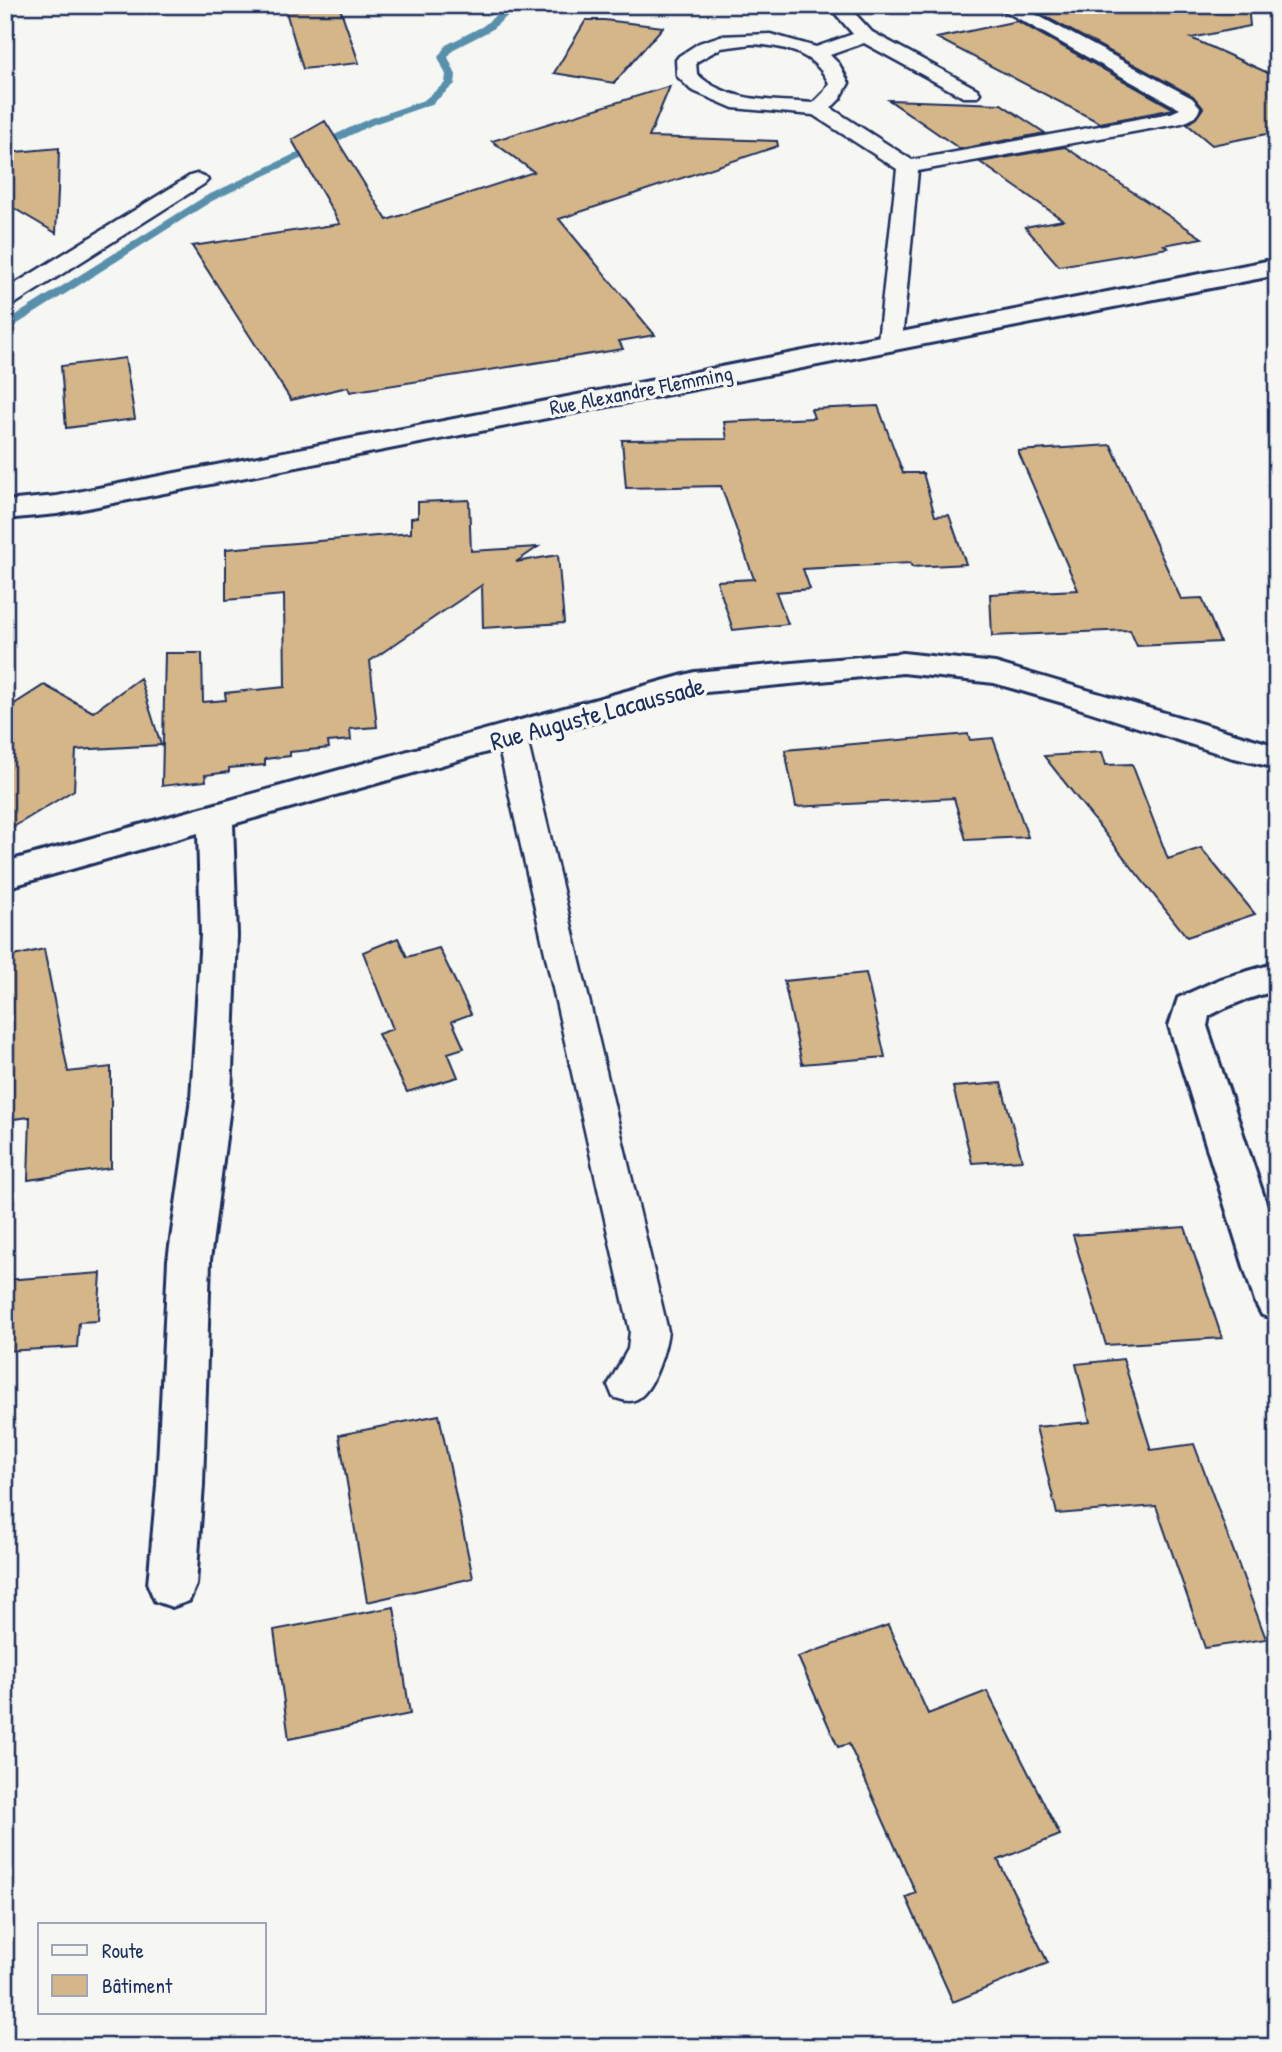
<svg xmlns="http://www.w3.org/2000/svg" width="1282" height="2052" font-family="'Patrick Hand',sans-serif">
<style>
.lines{fill:none;stroke-linecap:round;stroke-linejoin:round}
.stream{fill:#5990ac;fill-rule:evenodd}
.building{fill:#d5b688;stroke:#1b2f5e;stroke-width:2}
.service-casing{stroke:#1b2f5e;stroke-width:5}
.minor-casing{stroke:#1b2f5e;stroke-width:6}
.service{fill:#f6f6f2;fill-rule:evenodd}
.minor{fill:#f6f6f2;fill-rule:evenodd}
.labels{text-anchor:middle;dominant-baseline:central;stroke-width:7;stroke-linejoin:round;paint-order:stroke}
.far-street-label{font-size:21px;fill:#1b2f5e;stroke:#f6f6f2}
.street-label{font-size:26px;fill:#1b2f5e;stroke:#f6f6f2}
</style>
<rect width="100%" height="100%" fill="#f6f6f2"/>
<filter id="ink" filterUnits="userSpaceOnUse"><feTurbulence type="fractalNoise" baseFrequency=".0143" numOctaves="2"/><feDisplacementMap in="SourceGraphic" scale="14" xChannelSelector="R" yChannelSelector="G"/><feConvolveMatrix kernelMatrix="1 2 1 2 8 2 1 2 1" color-interpolation-filters="sRGB"/></filter>
<g filter="url(#ink)">
<g class="lines">
<!-- stream -->
<path class="stream" d="M 520,5 L 535,5 L 505,18 L 491,30 L 454,49 L 448,57 L 456,75 L 455,84 L 432,104 L 374,124 L 212,201 L 5,332 L 5,322 L 204,197 L 366,120 L 424,100 L 445,83 L 446,75 L 438,57 L 446,45 L 483,26 L 497,14 Z"/>
</g>
<!-- building -->
<path class="building" d="M 284,5 L 339,5 L 359,63 L 303,69 Z
M 1087,5 L 1248,5 L 1250,26 L 1191,38 L 1277,77 L 1277,132 L 1212,145 L 1187,124 L 1196,118 L 1203,108 L 1193,96 L 1042,15 Z
M 586,20 L 604,20 L 663,27 L 614,83 L 554,73 Z
M 1017,21 L 1174,109 L 1100,123 L 937,38 Z
M 670,86 L 649,137 L 777,141 L 778,146 L 559,219 L 655,335 L 619,341 L 623,349 L 350,392 L 348,387 L 291,400 L 192,246 L 340,224 L 292,140 L 325,121 L 387,220 L 534,172 L 492,141 Z
M 889,100 L 1001,104 L 1045,133 L 960,149 Z
M 1065,147 L 1202,238 L 1164,245 L 1168,248 L 1059,266 L 1025,227 L 1063,220 L 980,162 Z
M 59,148 L 58,191 L 56,233 L 5,203 L 5,153 Z
M 125,358 L 135,419 L 66,428 L 61,366 Z
M 878,406 L 903,473 L 923,473 L 935,516 L 949,515 L 966,564 L 912,567 L 910,563 L 803,569 L 810,589 L 776,592 L 788,624 L 733,630 L 717,581 L 754,579 L 721,486 L 626,488 L 622,440 L 727,439 L 724,422 L 814,418 L 811,409 Z
M 1111,445 L 1181,599 L 1202,598 L 1220,642 L 1137,646 L 1130,630 L 992,636 L 990,594 L 1078,590 L 1018,451 Z
M 469,500 L 471,551 L 538,547 L 516,562 L 558,555 L 564,623 L 483,628 L 482,585 L 370,661 L 377,727 L 350,729 L 351,740 L 328,742 L 329,748 L 290,752 L 290,756 L 265,759 L 265,765 L 229,768 L 229,772 L 205,775 L 206,781 L 162,786 L 165,653 L 202,653 L 203,702 L 226,700 L 225,693 L 285,687 L 284,595 L 226,600 L 226,549 L 411,533 L 411,518 L 418,517 L 418,502 Z
M 140,678 L 161,745 L 76,750 L 74,790 L 5,832 L 5,710 L 44,685 L 93,712 Z
M 968,734 L 970,740 L 993,738 L 1028,837 L 966,840 L 954,798 L 796,807 L 785,750 Z
M 1102,752 L 1106,765 L 1132,764 L 1168,859 L 1201,848 L 1255,914 L 1187,937 L 1044,756 Z
M 398,938 L 407,957 L 439,948 L 471,1014 L 452,1021 L 464,1048 L 448,1053 L 458,1077 L 407,1092 L 378,1034 L 393,1029 L 363,952 Z
M 44,949 L 68,1072 L 111,1067 L 111,1168 L 28,1180 L 30,1117 L 5,1120 L 5,958 Z
M 866,973 L 885,1057 L 802,1064 L 784,981 Z
M 1001,1083 L 1022,1160 L 972,1163 L 953,1087 Z
M 1185,1227 L 1222,1338 L 1106,1345 L 1073,1235 Z
M 101,1273 L 98,1321 L 79,1322 L 77,1347 L 5,1351 L 5,1280 Z
M 1123,1359 L 1151,1450 L 1194,1444 L 1266,1639 L 1205,1648 L 1156,1506 L 1057,1514 L 1036,1427 L 1090,1422 L 1076,1364 Z
M 439,1415 L 473,1578 L 367,1602 L 339,1435 Z
M 394,1607 L 410,1714 L 289,1739 L 274,1630 Z
M 888,1625 L 928,1714 L 987,1691 L 1060,1835 L 998,1860 L 1048,1963 L 953,2002 L 906,1897 L 916,1893 L 849,1744 L 838,1747 L 798,1657 Z"/>
<g class="lines">
<defs>
<path id="service" d="M 828,5 L 847,5 L 872,32 L 977,89 L 980,93 L 977,97 L 963,97 L 864,43 L 830,55 L 839,64 L 849,83 L 840,99 L 831,108 L 912,160 L 1171,113 L 1180,109 L 994,5 L 1018,5 L 1192,98 L 1200,107 C 1198,118 1187,122 1177,124 L 918,171 L 902,341 L 898,346 L 882,346 L 878,341 L 897,169 L 813,115 L 733,108 L 691,90 L 677,76 L 676,60 L 679,56 L 699,43 L 720,36 L 770,34 L 816,47 L 853,34 ZM 752,44 C 784,46 814,52 829,83 L 824,92 L 813,103 C 773,100 728,103 697,74 L 696,62 L 721,48 Z
M 197,174 L 204,176 L 208,180 L 204,184 L 13,305 L 5,307 L 5,290 L 190,176 Z
M 511,725 L 521,728 L 526,735 L 668,1331 C 666,1348 655,1386 640,1397 C 631,1404 622,1400 613,1397 L 608,1385 L 628,1349 L 630,1331 L 496,735 L 501,728 Z"/>
<path id="minor" d="M 1277,259 L 1277,275 L 57,514 L 5,519 L 5,501 L 57,496 Z
M 903,653 L 995,663 L 1277,746 L 1277,768 L 1230,757 L 1063,703 L 994,683 L 903,673 L 696,693 L 233,824 L 237,935 L 231,1099 L 210,1260 L 203,1485 L 196,1585 L 189,1601 L 172,1607 L 155,1601 L 148,1585 L 157,1485 L 168,1260 L 191,1099 L 201,935 L 198,833 L 5,888 L 5,862 L 695,672 Z
M 1277,963 L 1277,991 C 1253,996 1231,1004 1209,1016 L 1207,1026 L 1277,1236 L 1277,1320 L 1262,1315 L 1255,1302 L 1169,1026 L 1178,998 L 1220,979 Z"/>
</defs>
<!-- service casing -->
<use href="#service" class="service-casing"/>
<!-- minor casing -->
<use href="#minor" class="minor-casing"/>
<!-- service -->
<use href="#service" class="service"/>
<!-- minor -->
<use href="#minor" class="minor"/>
</g>
</g>
<g class="labels">
<!-- far-street labels -->
<g class="far-street-label">
<text transform="translate(641 390) rotate(-11)">Rue Alexandre Flemming</text>
</g>
<!-- street labels -->
<g class="street-label">
<text transform="translate(597 713) rotate(-15)">Rue Auguste Lacaussade</text>
</g>
</g>
<!-- margin -->
<rect width="1282" height="2052" fill="none" stroke="#f6f6f2" stroke-width="28"/>
<rect x="14" y="14" width="1254" height="2024" fill="none" stroke="#1b2f5e" stroke-width="2.5" filter="url(#ink)"/>
<!-- legend -->
<rect x="38" y="1923" width="228" height="91" fill="#f6f6f2" stroke="#9ea6b7" stroke-width="2"/>
<rect x="52" y="1945" width="35" height="10" fill="#f6f6f2" stroke="#9ea6b7" stroke-width="2"/>
<text x="102" y="1958" font-size="21" fill="#1b2f5e">Route</text>
<rect x="52" y="1975" width="35" height="21" fill="#d5b688" stroke="#9ea6b7" stroke-width="2"/>
<text x="102" y="1993" font-size="21" fill="#1b2f5e">Bâtiment</text>
</svg>
